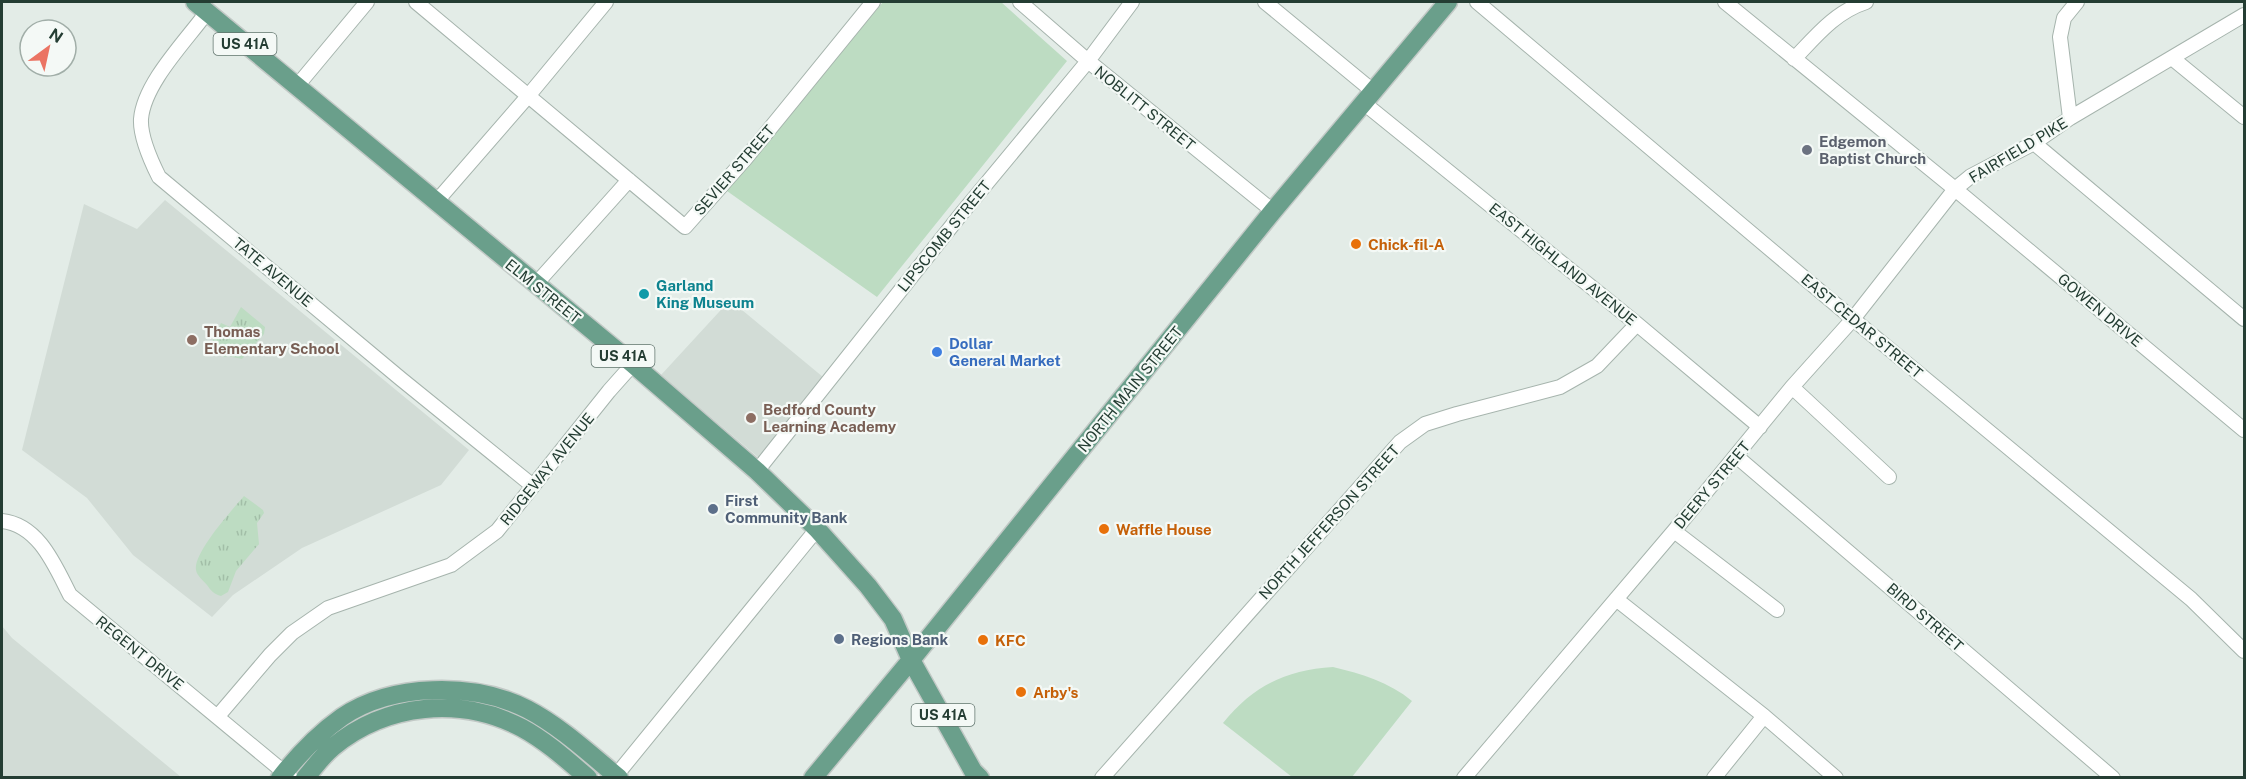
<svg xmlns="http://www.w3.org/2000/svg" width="2246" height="779" font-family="'Public Sans',sans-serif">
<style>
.built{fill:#d2dcd6}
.park{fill:url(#park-tufts)}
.pitch{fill:#bddcc2}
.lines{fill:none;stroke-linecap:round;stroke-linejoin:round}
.minor-casing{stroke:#a6b4ad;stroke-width:16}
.major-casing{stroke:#c2c9c6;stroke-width:21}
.minor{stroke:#fff;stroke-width:14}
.major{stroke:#6a9f8b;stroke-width:18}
.worship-dot{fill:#6b7280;stroke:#f4f9f6;stroke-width:2}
.food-dot{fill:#e8710a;stroke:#f4f9f6;stroke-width:2}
.culture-dot{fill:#0f9aa8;stroke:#f4f9f6;stroke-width:2}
.education-dot{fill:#8d6e63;stroke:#f4f9f6;stroke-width:2}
.shop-dot{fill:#3f7fe0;stroke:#f4f9f6;stroke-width:2}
.service-dot{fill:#5c6f8a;stroke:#f4f9f6;stroke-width:2}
.labels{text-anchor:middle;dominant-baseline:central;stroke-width:4.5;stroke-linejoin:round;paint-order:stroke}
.shield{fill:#f4f9f6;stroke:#62756e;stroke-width:1.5}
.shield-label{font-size:14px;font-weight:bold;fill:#243d33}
.street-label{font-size:15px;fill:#243d33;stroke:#f4f9f6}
.worship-label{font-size:15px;font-weight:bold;fill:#5b616d;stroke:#f4f9f6;text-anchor:start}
.food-label{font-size:15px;font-weight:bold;fill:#c56008;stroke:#f4f9f6;text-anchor:start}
.culture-label{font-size:15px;font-weight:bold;fill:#0d838f;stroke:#f4f9f6;text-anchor:start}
.education-label{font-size:15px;font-weight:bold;fill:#785e54;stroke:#f4f9f6;text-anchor:start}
.shop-label{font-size:15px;font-weight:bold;fill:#366cbe;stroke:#f4f9f6;text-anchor:start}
.service-label{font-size:15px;font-weight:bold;fill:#4e5e75;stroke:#f4f9f6;text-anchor:start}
</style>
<defs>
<pattern id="park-tufts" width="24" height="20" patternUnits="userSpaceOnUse" patternTransform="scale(1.5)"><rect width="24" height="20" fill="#bddcc2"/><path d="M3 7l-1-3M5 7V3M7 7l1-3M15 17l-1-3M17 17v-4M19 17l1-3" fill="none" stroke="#a2bea7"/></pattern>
</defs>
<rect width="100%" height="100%" fill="#e3ece7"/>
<!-- built -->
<path class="built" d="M 165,200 L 469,450 L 441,485 L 302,548 L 233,595 L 212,617 L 133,555 L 87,498 L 22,450 L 84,204 L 137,229 Z
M 730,300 L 823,377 L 759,458 L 661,375 Z
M 2,626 L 12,638 L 181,777 L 2,777 Z"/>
<!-- park -->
<path class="park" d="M 241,307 L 265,327 L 264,334 L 242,359 L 228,356 L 224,357 L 210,346 L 221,323 L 230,327 Z
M 244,496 L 263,510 L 264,513 L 257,523 L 259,544 L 236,571 L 228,592 L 221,596 C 214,594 211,591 207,585 C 203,580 197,576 196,570 C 193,553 232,510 244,496 Z"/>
<!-- pitch -->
<path class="pitch" d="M 883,2 L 1001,2 L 1067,61 L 877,297 L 727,191 Z
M 1333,667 C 1362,674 1389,682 1412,701 L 1352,777 L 1292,777 L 1223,723 C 1253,686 1286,670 1333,667 Z"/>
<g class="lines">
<defs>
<path id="minor" d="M 416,2 L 685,227 L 746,158 L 873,2
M 1020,2 L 1088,61 L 1273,211
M 1265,2 L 1374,92
M 1477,2 L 1853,319 L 2191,599 L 2244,651
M 1725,2 L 1955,189 L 1971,176 L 2034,143 L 2070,118 L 2244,15
M 207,12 C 186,41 144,83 141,119 C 140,137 151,161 159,177 L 401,379 L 533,486
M 2172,58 L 2244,117
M 1794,59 C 1816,36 1835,12 1866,2
M 297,86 L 367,2
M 1365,104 L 1637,324 L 1760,427
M 2070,118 L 2060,37 L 2064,18 L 2077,2
M 2034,143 L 2244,319
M 436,202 L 529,95 L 606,2
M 535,285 L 629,180
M 1792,387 L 1889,477
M 1736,456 L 2113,778
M 757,471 L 962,213 L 1088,61 L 1132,2
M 2,521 C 39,525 55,566 70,595 L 291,778
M 1674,531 L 1777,610
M 1616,599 L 1764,716 L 1836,778
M 218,716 L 270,655 L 292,633 L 328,608 L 451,565 L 497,531 L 609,391 L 633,364
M 614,778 L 817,529
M 1102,778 L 1400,442 L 1425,424 L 1457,414 L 1560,387 L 1597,366 L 1637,324
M 1464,778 L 1674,531 L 1792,387 L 1853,319 L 1955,189 L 2244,430
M 1714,778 L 1764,716"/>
<path id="major" d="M 195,2 L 633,364 L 757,471 L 817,529 L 868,586 L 893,619 L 911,660 L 973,771 L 980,778
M 280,778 C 298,755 318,734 342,717 C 392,683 474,682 527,709 C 560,726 590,754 619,778
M 305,778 C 314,768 322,756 333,747 C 386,703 461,696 522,728 C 546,741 567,760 588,778
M 813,778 L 911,660 L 1273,211 L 1448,2"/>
</defs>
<!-- minor casing -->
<use href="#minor" class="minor-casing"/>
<!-- major casing -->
<use href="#major" class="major-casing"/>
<!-- minor -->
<use href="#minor" class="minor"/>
<!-- major -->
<use href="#major" class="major"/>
</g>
<!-- markers -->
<circle class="worship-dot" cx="1807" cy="150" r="6"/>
<g class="food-dot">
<circle cx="1356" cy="244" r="6"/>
<circle cx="1104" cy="529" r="6"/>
<circle cx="983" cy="640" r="6"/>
<circle cx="1021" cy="692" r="6"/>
</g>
<circle class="culture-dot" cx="644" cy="294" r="6"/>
<g class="education-dot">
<circle cx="192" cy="340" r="6"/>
<circle cx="751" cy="418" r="6"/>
</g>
<circle class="shop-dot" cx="937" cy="352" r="6"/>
<g class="service-dot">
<circle cx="713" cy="509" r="6"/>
<circle cx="839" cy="639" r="6"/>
</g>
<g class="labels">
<!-- shield labels -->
<g class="shield">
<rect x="213.5" y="33" width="63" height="22" rx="4.5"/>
<rect x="591.5" y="345" width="63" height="22" rx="4.5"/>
<rect x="911.5" y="704" width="63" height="22" rx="4.5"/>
</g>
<g class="shield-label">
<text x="245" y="44">US 41A</text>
<text x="623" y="356">US 41A</text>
<text x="943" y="715">US 41A</text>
</g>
<!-- street labels -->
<g class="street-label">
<text transform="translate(1145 108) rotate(39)">NOBLITT STREET</text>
<text transform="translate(2018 150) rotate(-31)">FAIRFIELD PIKE</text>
<text transform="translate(734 170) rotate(-49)">SEVIER STREET</text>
<text transform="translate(944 236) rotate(-51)">LIPSCOMB STREET</text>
<text transform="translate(1563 264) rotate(39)">EAST HIGHLAND AVENUE</text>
<text transform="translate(273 272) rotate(40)">TATE AVENUE</text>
<text transform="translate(543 291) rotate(39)">ELM STREET</text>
<text transform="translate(2100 310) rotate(40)">GOWEN DRIVE</text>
<text transform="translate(1862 326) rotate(40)">EAST CEDAR STREET</text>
<text transform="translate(1130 389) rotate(-51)">NORTH MAIN STREET</text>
<text transform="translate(547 469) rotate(-51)">RIDGEWAY AVENUE</text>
<text transform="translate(1712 485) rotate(-50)">DEERY STREET</text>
<text transform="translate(1329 522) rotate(-48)">NORTH JEFFERSON STREET</text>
<text transform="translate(1925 617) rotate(41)">BIRD STREET</text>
<text transform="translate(140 653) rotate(39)">REGENT DRIVE</text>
</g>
<!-- worship labels -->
<g class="worship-label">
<text x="1819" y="141">Edgemon<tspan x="1819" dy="17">Baptist Church</tspan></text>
</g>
<!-- food labels -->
<g class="food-label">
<text x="1368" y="244">Chick-fil-A</text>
<text x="1116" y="529">Waffle House</text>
<text x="995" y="640">KFC</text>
<text x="1033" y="692">Arby's</text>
</g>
<!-- culture labels -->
<g class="culture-label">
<text x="656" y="285">Garland<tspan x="656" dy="17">King Museum</tspan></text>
</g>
<!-- education labels -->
<g class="education-label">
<text x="204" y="331">Thomas<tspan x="204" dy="17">Elementary School</tspan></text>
<text x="763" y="409">Bedford County<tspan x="763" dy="17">Learning Academy</tspan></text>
</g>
<!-- shop labels -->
<g class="shop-label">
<text x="949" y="343">Dollar<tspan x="949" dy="17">General Market</tspan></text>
</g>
<!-- service labels -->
<g class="service-label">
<text x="725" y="500">First<tspan x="725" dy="17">Community Bank</tspan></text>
<text x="851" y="639">Regions Bank</text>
</g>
</g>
<!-- border -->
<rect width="2246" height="779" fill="none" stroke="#243d33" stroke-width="6"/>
<!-- north arrow -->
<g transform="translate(48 48) rotate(33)"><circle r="28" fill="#f4f9f6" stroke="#a1aea8" stroke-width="1.5"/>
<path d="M0-4.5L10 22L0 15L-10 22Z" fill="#eb7463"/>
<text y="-9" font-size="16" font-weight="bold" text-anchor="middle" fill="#243d33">N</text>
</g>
</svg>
